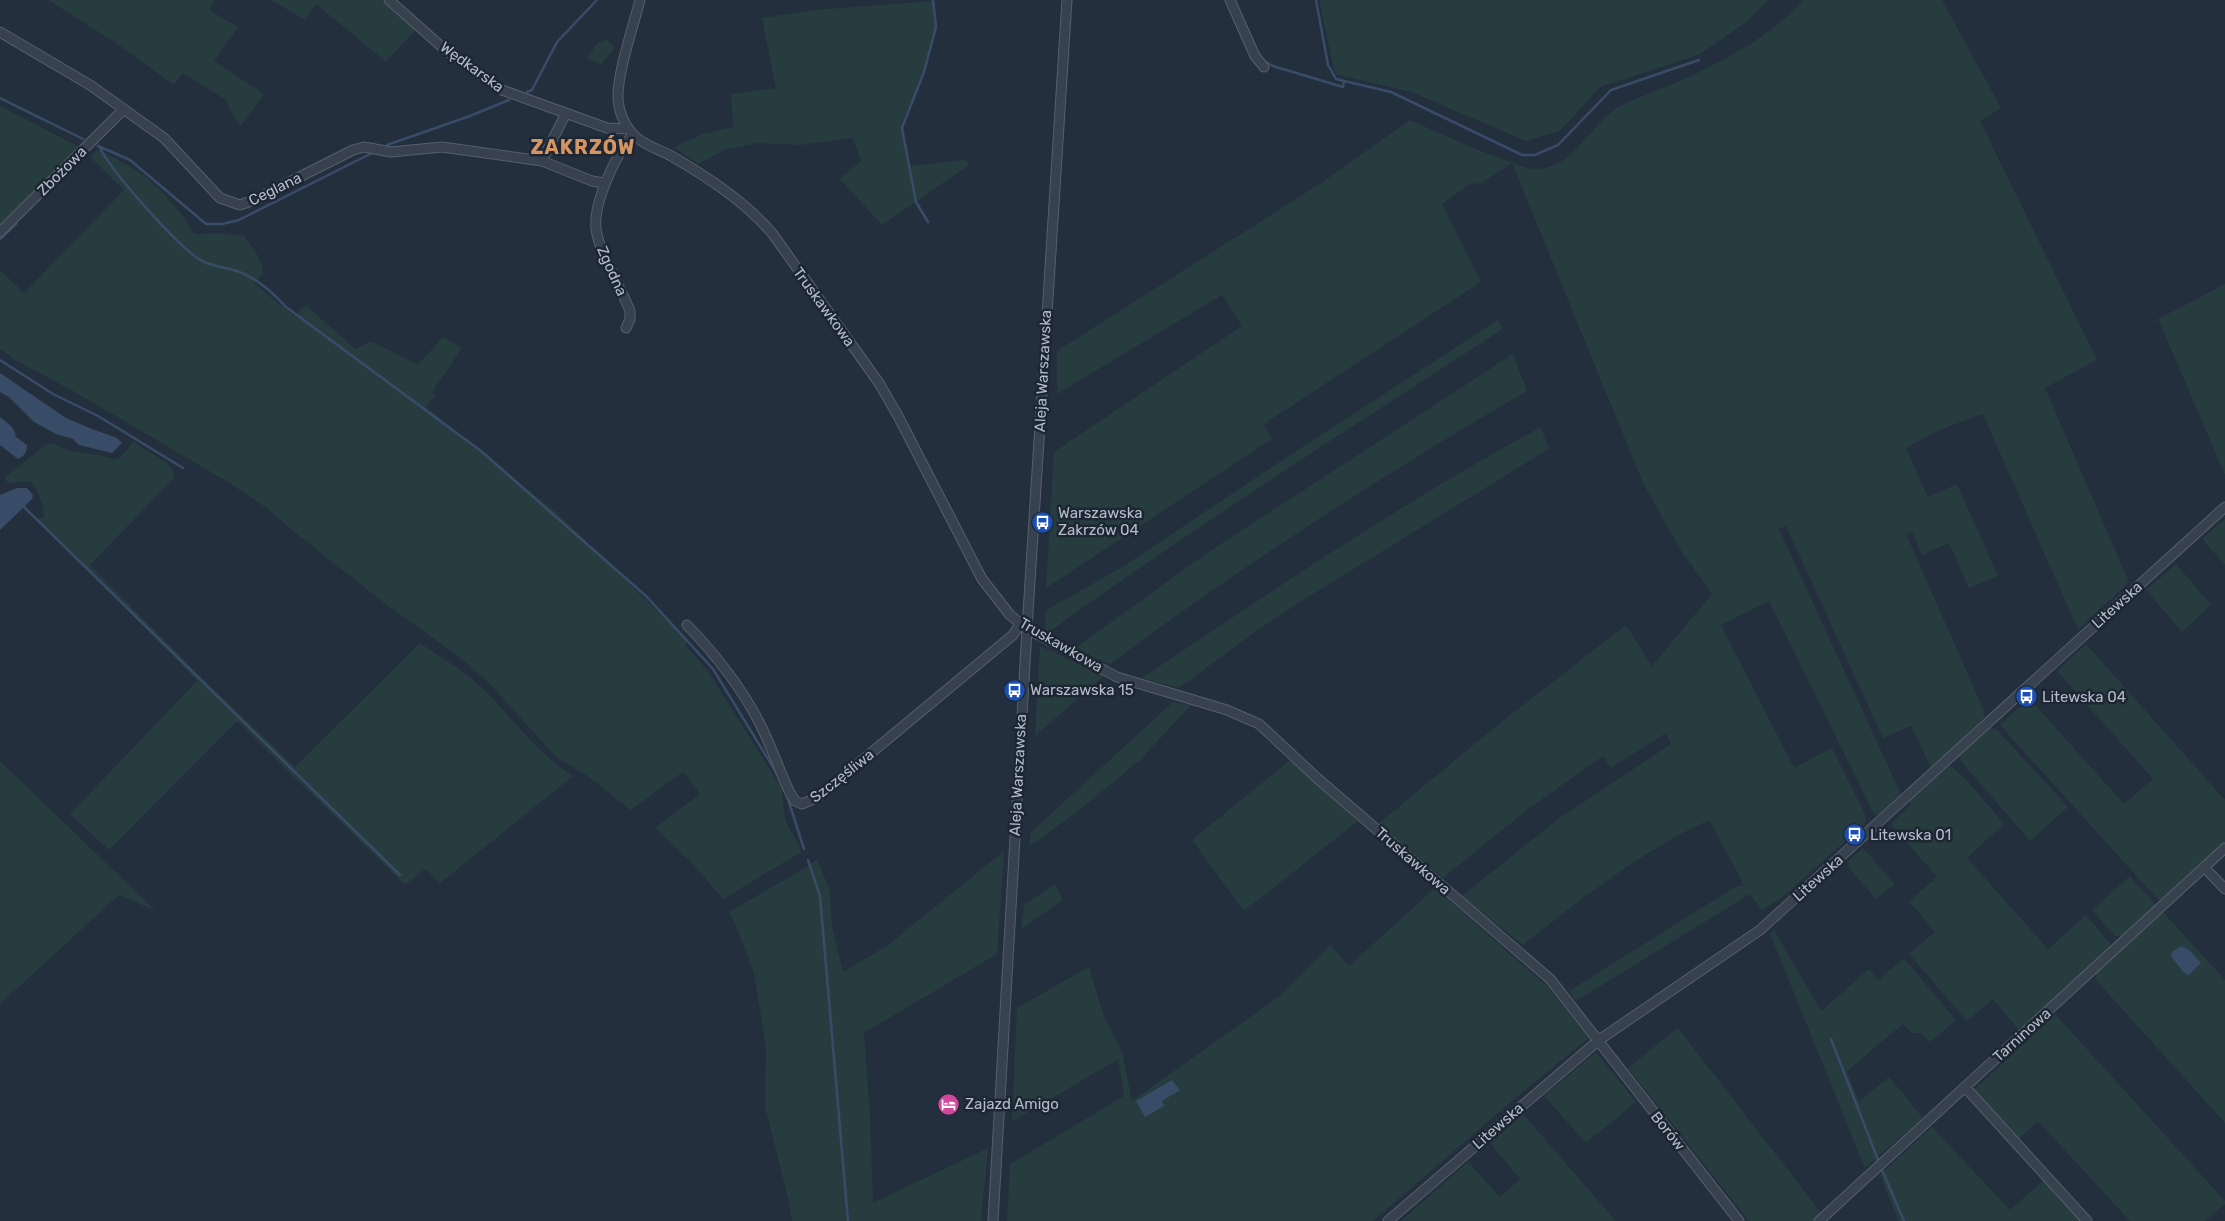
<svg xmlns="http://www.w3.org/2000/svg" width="2225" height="1221" font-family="Rubik,sans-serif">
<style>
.green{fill:#263c3f}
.water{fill:#394c67}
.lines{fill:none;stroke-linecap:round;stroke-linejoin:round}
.stream{stroke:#394c67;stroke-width:2.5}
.minor-casing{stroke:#565f6c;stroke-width:11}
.minor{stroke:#38414e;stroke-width:9}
.labels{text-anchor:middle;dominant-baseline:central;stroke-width:5;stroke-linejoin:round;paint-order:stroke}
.street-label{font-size:15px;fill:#b4bcc9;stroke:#1d2633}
.poi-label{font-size:15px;fill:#b4bcc9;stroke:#1d2633;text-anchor:start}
.district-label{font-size:20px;font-weight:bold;letter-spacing:1px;fill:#d59563;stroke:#1d2633}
</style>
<rect width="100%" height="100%" fill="#242f3e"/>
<!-- green -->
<path class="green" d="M 48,0 L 215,0 L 209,10 L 238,27 L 214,61 L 264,94 L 241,126 L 234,118 L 226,100 L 183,73 L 174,85 L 116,43 Z
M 271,0 L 386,0 L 417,28 L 386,62 L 316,4 L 305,20 Z
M 1319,0 L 1768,0 L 1744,24 L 1698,55 L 1600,87 L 1560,131 L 1526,141 L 1411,92 L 1335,74 Z
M 1804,0 L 1942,0 L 2001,108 L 1980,121 L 2097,360 L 2045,388 L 2129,582 L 2078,630 L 1983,414 L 1942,429 L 1906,448 L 1928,497 L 1957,484 L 1998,576 L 1969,588 L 1949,543 L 1922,555 L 1912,532 L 1906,534 L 1985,713 L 1984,718 L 1931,768 L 1911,726 L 1883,738 L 1786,526 L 1779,529 L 1901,794 L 1879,815 L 1874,814 L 1769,601 L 1721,625 L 1794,768 L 1832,748 L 1865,814 L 1865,824 L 1780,899 L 1762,910 L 1750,894 L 1576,1001 L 1569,991 L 1735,887 L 1744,885 L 1709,820 C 1642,851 1581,899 1523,945 L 1462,896 L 1558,819 L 1671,744 L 1666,733 L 1611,768 L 1603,756 L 1527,810 L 1443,878 L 1378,824 L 1495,727 L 1626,625 L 1652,666 L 1712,594 L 1680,549 L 1643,483 L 1512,163 L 1480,184 L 1471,183 L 1442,204 L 1481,282 L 1264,424 L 1272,439 L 1046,588 L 1054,452 L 1242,326 L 1222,295 L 1057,394 L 1057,351 L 1321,183 L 1410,120 C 1442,134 1474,149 1507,161 C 1515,163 1524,168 1532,169 C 1570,172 1588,129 1613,111 C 1624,102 1656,91 1671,85 C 1719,64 1769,38 1804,0 Z
M 934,1 L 937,23 L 925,72 L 903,120 L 904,144 L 909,166 L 966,160 L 969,165 L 882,225 L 840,179 L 861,161 L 853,138 L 800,145 L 758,143 L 727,149 L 698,164 L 674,147 L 703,134 L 733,127 L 731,94 L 776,88 L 762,18 L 814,10 Z
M 606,39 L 615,47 L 601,65 L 587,58 L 599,41 L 602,43 Z
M 0,106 L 81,148 L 0,226 Z
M 97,150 C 144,169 167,192 195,234 L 218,233 L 244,236 C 253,248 262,258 263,274 L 254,283 L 294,316 L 306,305 L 355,349 L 371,341 C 378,345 416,363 418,365 L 443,337 L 462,348 L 432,392 L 435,395 L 426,407 L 558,514 L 688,641 L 685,645 L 708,671 L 782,789 C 783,801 783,815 788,826 C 793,835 798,841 801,852 L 723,899 L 694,865 L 655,828 L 700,794 L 683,772 L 631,810 L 586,775 L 556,757 L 490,684 L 462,659 L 387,605 L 293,531 L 268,509 L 228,482 L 73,391 L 17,361 L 0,349 L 0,270 L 24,293 L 124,190 L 90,157 Z
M 2225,284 L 2225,475 L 2158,319 Z
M 1498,320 L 1503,329 C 1349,429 1194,527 1046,634 L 1045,611 L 1124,566 L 1290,455 Z
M 1513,354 L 1527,391 C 1383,475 1243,565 1110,664 L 1074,649 L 1207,553 Z
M 1541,427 L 1549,449 L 1303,600 L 1256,631 L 1179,688 L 1142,678 C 1272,591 1403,502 1541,427 Z
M 133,442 L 166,462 L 174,473 L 174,478 L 90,565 L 206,682 L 295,767 L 420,643 C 442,658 466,672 485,691 C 515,720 536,753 573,776 L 440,883 L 425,869 L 405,885 L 237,721 L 109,850 L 70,814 L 197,681 L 37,519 L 44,517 C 43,502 39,492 30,481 L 10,483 L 6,481 L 6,476 L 47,444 L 52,443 L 69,451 L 99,455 L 115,460 L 121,457 Z
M 2225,519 L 2225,565 L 2202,539 Z
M 2176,564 L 2211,605 L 2182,632 L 2146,590 Z
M 2086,644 L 2225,800 L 2225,843 L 2161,903 L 2000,725 L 2029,698 L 2124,804 L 2153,779 L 2057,671 Z
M 1040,646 L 1104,676 L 1035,736 Z
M 1173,702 L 1191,705 L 1139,761 L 1077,812 L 1030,846 L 1030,833 Z
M 1990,728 L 1996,729 L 2068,807 L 2030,841 L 1960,760 L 1959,756 Z
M 1290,760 L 1358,821 L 1244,911 L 1192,840 Z
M 0,761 L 156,911 L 119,895 L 0,1004 Z
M 1949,766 C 1959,768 1995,814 2004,824 L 1967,858 L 2048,949 L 2086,915 L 2111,945 L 2020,1031 L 1993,999 L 1967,1021 L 1909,954 L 1935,932 L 1909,901 L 1937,877 L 1891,824 L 1911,805 L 1909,802 Z
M 1863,848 L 1895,884 L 1876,899 L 1849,868 L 1849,860 Z
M 1004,851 L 997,954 L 864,1033 L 870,1116 L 873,1203 L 988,1148 L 981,1221 L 792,1221 L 788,1198 L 765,1106 L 766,1047 L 754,973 L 736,926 L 729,912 L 805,868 L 817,859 L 830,891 L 832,927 L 843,972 L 888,945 Z
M 2130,876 L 2157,906 L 2124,936 L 2115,936 L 2092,910 Z
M 1055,884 L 1063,900 L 1021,929 L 1024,905 Z
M 1435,888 L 1547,986 L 1589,1038 L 1520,1094 L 1373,1221 L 1007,1221 L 1010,1164 L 1124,1096 L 1118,1059 L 1012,1122 L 1017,1008 L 1089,967 L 1104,1016 L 1122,1052 L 1132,1101 L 1281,995 L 1330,945 L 1349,966 Z
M 2163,912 L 2225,980 L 2225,1123 L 2096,980 L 2095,973 L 2159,913 Z
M 1774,930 L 1821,1011 L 1869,969 L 1878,980 L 1904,958 L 1956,1020 L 1930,1042 L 1921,1033 L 1912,1033 L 1903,1024 L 1847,1071 L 1859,1102 L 1889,1077 L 1923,1118 L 1865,1168 L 1770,934 Z
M 2055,1014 L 2225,1201 L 2225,1204 L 2205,1221 L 2130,1221 L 2038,1121 L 2018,1140 L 2092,1221 L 1897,1221 L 1898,1220 L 1880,1175 L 1932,1127 L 2010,1210 L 2044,1180 L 1974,1090 Z
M 1678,1028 L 1822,1214 L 1814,1221 L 1749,1221 L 1628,1068 Z
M 1596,1052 L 1636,1102 L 1586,1143 L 1544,1096 Z
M 1523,1114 L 1616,1221 L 1401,1221 L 1468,1162 L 1500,1197 L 1520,1179 L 1490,1143 Z"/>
<!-- water -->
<path class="water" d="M 0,373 L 66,418 L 92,429 L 117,438 L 122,443 L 112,453 L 79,445 L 73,439 L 56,434 L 34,422 L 9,397 L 0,392 Z
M 0,417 C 7,423 15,427 16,437 L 27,445 C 27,453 24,456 18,459 L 0,445 Z
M 17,488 L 27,488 L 33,495 L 32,499 L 0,530 L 0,495 Z
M 2181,946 L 2188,949 L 2201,963 L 2189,975 L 2183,972 L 2171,956 L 2172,952 Z
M 1172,1080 L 1180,1090 L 1162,1101 L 1164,1106 L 1145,1117 L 1136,1101 Z"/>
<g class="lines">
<!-- stream -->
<path class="stream" d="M 1264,61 L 1273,66 L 1343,87 L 1344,81 L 1336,79 L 1328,65 L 1316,0
M 1344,81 L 1391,92 L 1522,155 L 1535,155 L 1558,145 L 1611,90 L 1699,60
M 527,92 L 532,90 L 557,42 L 597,0
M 0,98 L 83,139
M 387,145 L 470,116 L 509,100
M 98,146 L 130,160 L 206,224 L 222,224 L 239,220 L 372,153
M 99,146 C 110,170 181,251 204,262 C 214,266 226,268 237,271 C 257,278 272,292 286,307 L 481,451 L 646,596 L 713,669 L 779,777
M 928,222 L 916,202 L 902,128 L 924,72 L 936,27 L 933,0
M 0,239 L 16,224
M 0,360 L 53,394 L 98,416 L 183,468
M 24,507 L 400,875
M 786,793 L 804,849
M 808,860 L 820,896 L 848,1221
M 1831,1039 L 1878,1160
M 1882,1170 L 1904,1221"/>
<defs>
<path id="minor" d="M 389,0 L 443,48 L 502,90 L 607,128 L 629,129
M 640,0 C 633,27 618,71 618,96 C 618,111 625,128 636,137 C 646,146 661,150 673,157 C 709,178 744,201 772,233 L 879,383 L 898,416 L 982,579 L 1010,615 L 1027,629 L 1117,677 L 1227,710 L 1259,724 L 1317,778 L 1550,979 L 1739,1221
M 1230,0 L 1255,56 L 1264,67
M 0,32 L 90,85 L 164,138 L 220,198 L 240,205 L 254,200 L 353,150 L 364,147 L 391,152 L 442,147 L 542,161 L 592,181 L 604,183
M 542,161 L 566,113
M 0,232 L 123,110
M 626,328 L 630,319 L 630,311 C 621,288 599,252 596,229 C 593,203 616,154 633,134
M 687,625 C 715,654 741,687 759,722 C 771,745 779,770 790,793 L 795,801 L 802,804 L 818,797 L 1013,635 L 1021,623
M 2204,867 L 2225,889
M 1965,1087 L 2087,1221
M 993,1221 L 1027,629 L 1067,0
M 1388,1221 L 1599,1040 L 1760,930 L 2225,507
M 1819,1221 L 2225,848"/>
</defs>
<!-- minor casing -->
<use href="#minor" class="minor-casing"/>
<!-- minor -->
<use href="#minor" class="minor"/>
</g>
<!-- icons -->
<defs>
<symbol id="bus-disc" viewBox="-11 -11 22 22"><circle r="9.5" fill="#1a4fb4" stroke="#1d2633"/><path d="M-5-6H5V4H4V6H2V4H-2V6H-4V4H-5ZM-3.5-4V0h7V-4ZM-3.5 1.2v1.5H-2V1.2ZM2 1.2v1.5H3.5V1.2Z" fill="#fff"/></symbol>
<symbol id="hotel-disc" viewBox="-11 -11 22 22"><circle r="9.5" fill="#d1479c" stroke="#1d2633"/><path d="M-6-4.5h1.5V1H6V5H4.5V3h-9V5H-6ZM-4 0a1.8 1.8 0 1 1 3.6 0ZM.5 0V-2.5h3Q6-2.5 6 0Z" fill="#fff"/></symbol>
</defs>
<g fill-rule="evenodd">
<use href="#bus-disc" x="1030" y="510" width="25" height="25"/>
<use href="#bus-disc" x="1002" y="678" width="25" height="25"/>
<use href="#bus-disc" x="2014" y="684" width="25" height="25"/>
<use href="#bus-disc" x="1842" y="822" width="25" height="25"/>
<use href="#hotel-disc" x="936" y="1092" width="25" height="25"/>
</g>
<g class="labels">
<!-- street labels -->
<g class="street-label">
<text transform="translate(472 67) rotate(36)">Wędkarska</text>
<text transform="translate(62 171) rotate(-45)">Zbożowa</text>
<text transform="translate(275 189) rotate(-26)">Ceglana</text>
<text transform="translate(612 271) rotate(66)">Zgodna</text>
<text transform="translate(824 307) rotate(54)">Truskawkowa</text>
<text transform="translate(1043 371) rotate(-87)">Aleja Warszawska</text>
<text transform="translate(2117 605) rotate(-42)">Litewska</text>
<text transform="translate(1061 645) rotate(30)">Truskawkowa</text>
<text transform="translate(1018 775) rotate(-87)">Aleja Warszawska</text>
<text transform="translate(842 776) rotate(-38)">Szczęśliwa</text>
<text transform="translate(1413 861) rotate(41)">Truskawkowa</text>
<text transform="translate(1818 878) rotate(-42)">Litewska</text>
<text transform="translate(2022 1035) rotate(-42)">Tarninowa</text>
<text transform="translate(1498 1126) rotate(-41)">Litewska</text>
<text transform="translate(1668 1131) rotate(51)">Borów</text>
</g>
<!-- poi labels -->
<g class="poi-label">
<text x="1058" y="513">Warszawska<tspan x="1058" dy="17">Zakrzów 04</tspan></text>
<text x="1030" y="690">Warszawska 15</text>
<text x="2042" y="697">Litewska 04</text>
<text x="1870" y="835">Litewska 01</text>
<text x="965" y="1104">Zajazd Amigo</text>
</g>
<!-- district labels -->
<g class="district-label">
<text x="583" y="147">ZAKRZÓW</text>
</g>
</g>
</svg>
